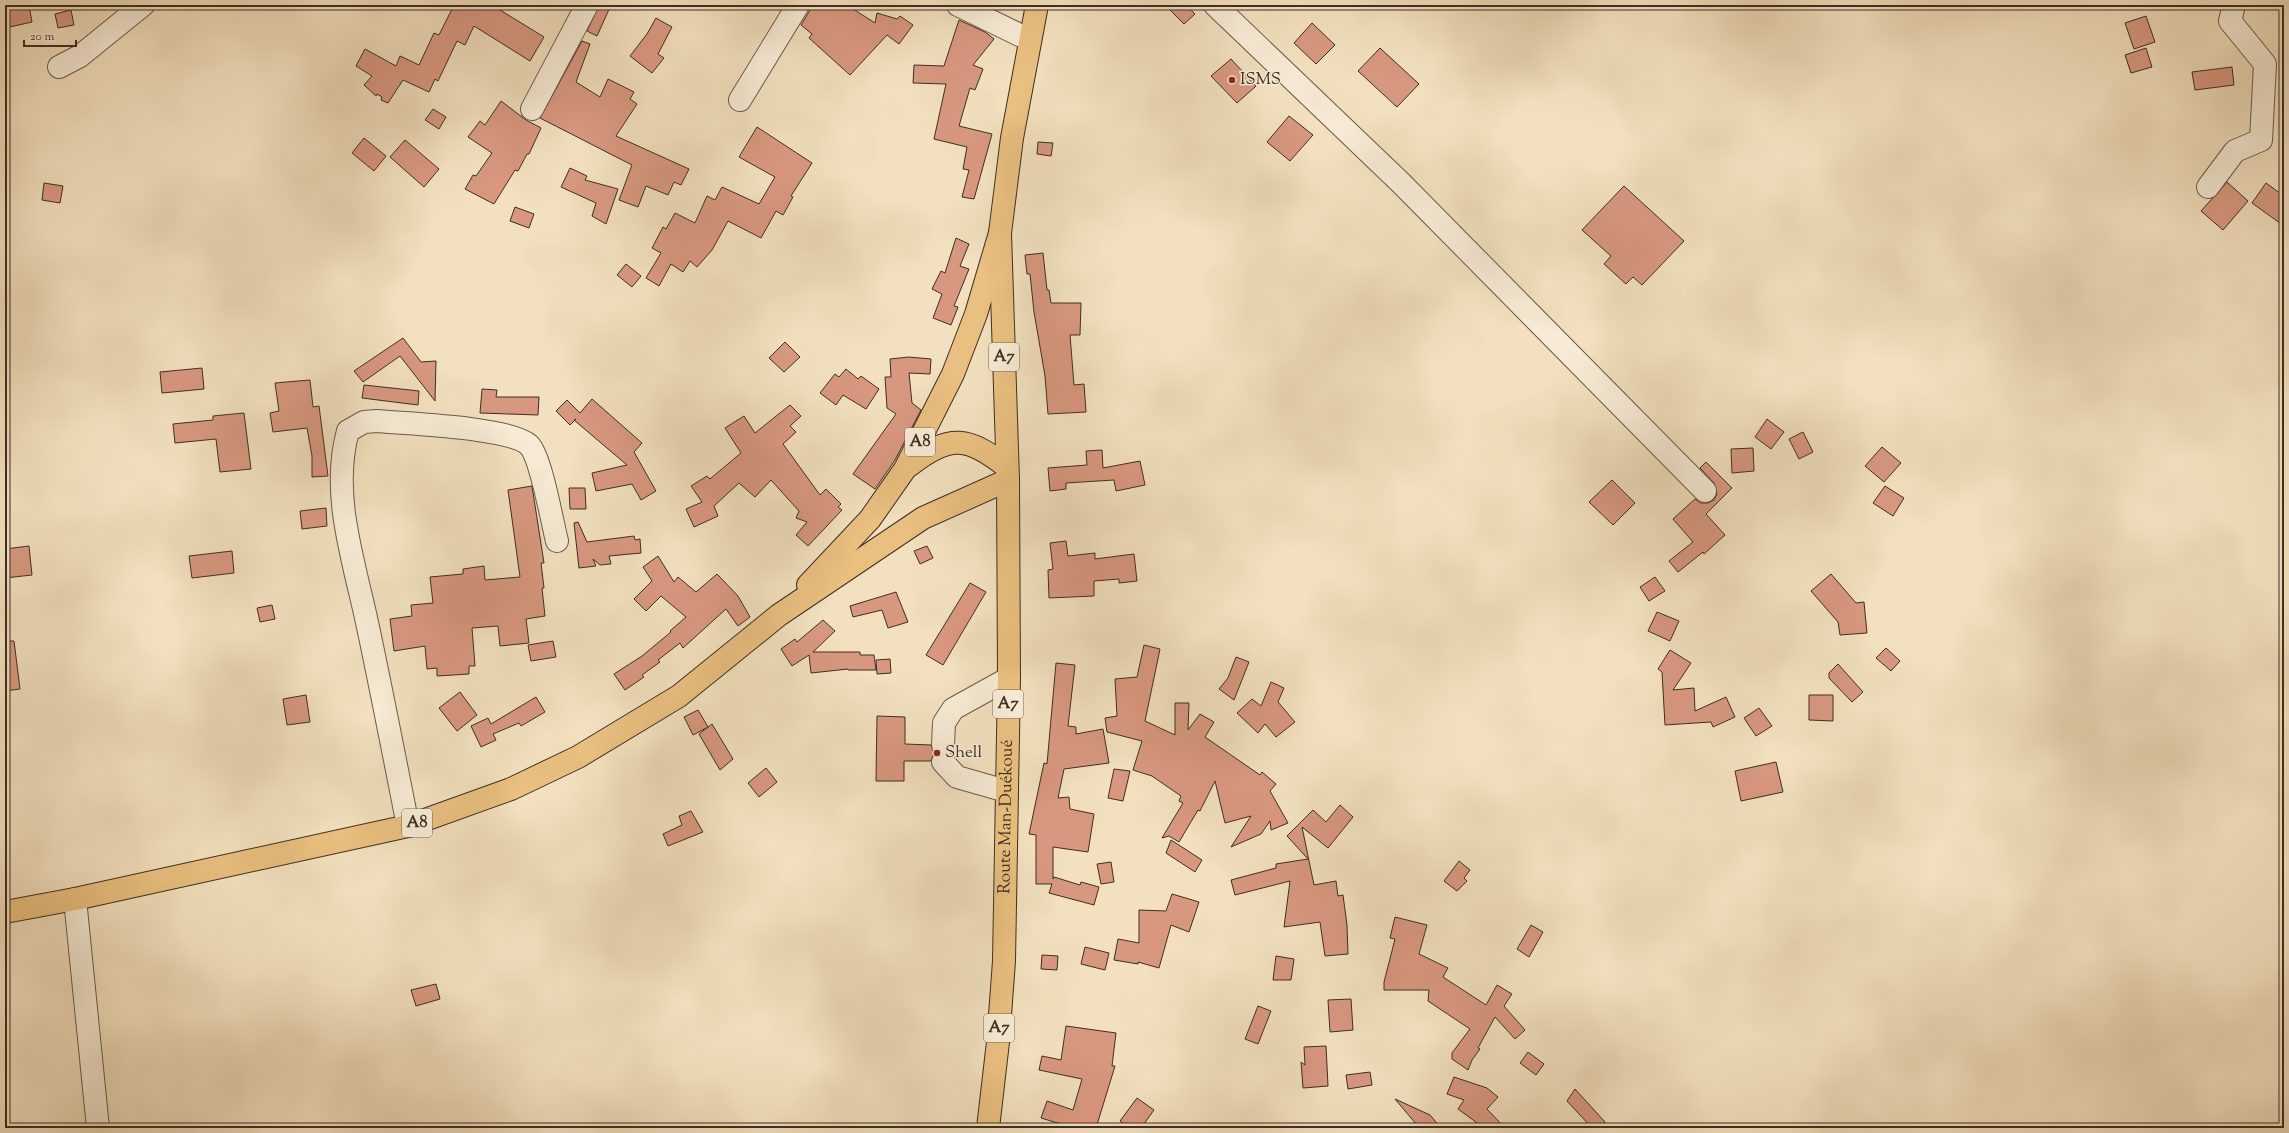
<svg xmlns="http://www.w3.org/2000/svg" width="2289" height="1133" font-family="'Sorts Mill Goudy',serif">
<style>
.building{fill:#d89880;stroke:#3e2e23}
.lines{fill:none;stroke-linecap:round;stroke-linejoin:round}
.minor-casing{stroke:#6b5a4a;stroke-width:24}
.major-casing{stroke:#3e2e23;stroke-width:24}
.minor{stroke:#f7ebd5;stroke-width:22}
.major{stroke:#e9c07f;stroke-width:22}
.poi-dot{fill:#8f2418;stroke:#f7ebd5;stroke-width:1.5}
.labels{text-anchor:middle;dominant-baseline:central;stroke-width:3;stroke-linejoin:round;paint-order:stroke}
.shield{fill:#f7ebd5;stroke:#766758;stroke-width:1}
.shield-label{font-size:16px;font-weight:bold;fill:#3e2e23}
.poi-label{font-size:17px;fill:#3e2e23;stroke:#f7ebd5;text-anchor:start}
.street-label{font-size:17px;fill:#3e2e23;stroke:#f7ebd5}
</style>
<rect width="100%" height="100%" fill="#f2e0be"/>
<filter id="stains"><feTurbulence type="fractalNoise" baseFrequency=".005" numOctaves="4"/><feColorMatrix values="0 0 0 0 .2 0 0 0 0 .09 0 0 0 0 .02 0 0 0 .5 -.17"/></filter>
<radialGradient id="worn" r=".72"><stop offset=".6" stop-color="#630" stop-opacity="0"/><stop offset="1" stop-color="#630" stop-opacity=".3"/></radialGradient>
<!-- building -->
<path class="building" d="M 5,5 L 29,5 L 32,22 L 5,28 Z
M 454,5 L 492,5 L 544,37 L 530,61 L 474,26 L 465,45 L 457,41 L 438,81 L 435,79 L 429,92 L 403,80 L 388,103 L 381,100 L 382,97 L 377,94 L 376,96 L 364,85 L 372,76 L 356,66 L 365,49 L 396,66 L 400,56 L 419,65 L 434,33 L 439,35 Z
M 599,5 L 611,5 L 597,36 L 587,31 Z
M 813,5 L 847,5 L 875,23 L 877,13 L 897,19 L 900,16 L 913,25 L 899,44 L 887,35 L 850,75 L 809,38 L 812,34 L 801,25 Z
M 1165,5 L 1186,5 L 1195,14 L 1184,24 Z
M 71,10 L 74,25 L 58,28 L 55,14 Z
M 2146,16 L 2155,42 L 2134,49 L 2125,23 Z
M 656,18 L 672,27 L 658,54 L 664,58 L 652,73 L 630,56 L 647,34 Z
M 959,20 L 985,32 L 994,39 L 973,65 L 983,69 L 975,90 L 970,88 L 959,126 L 992,134 L 974,199 L 962,197 L 969,170 L 963,169 L 967,147 L 934,139 L 946,84 L 913,83 L 914,65 L 944,66 Z
M 1312,23 L 1335,45 L 1316,64 L 1294,43 Z
M 582,41 L 590,44 L 576,82 L 600,97 L 608,79 L 634,92 L 630,99 L 637,104 L 616,136 L 689,169 L 681,185 L 674,182 L 668,195 L 646,186 L 638,207 L 619,200 L 632,165 L 540,118 Z
M 1380,48 L 1419,84 L 1397,107 L 1358,71 Z
M 2146,48 L 2152,67 L 2131,73 L 2125,55 Z
M 1231,59 L 1256,86 L 1237,103 L 1211,76 Z
M 2232,67 L 2234,85 L 2195,90 L 2192,72 Z
M 501,101 L 526,120 L 541,128 L 529,154 L 527,154 L 518,171 L 515,170 L 494,204 L 465,189 L 473,175 L 476,176 L 492,153 L 468,137 L 480,121 L 485,125 Z
M 433,109 L 446,117 L 439,129 L 425,120 Z
M 1289,116 L 1313,135 L 1290,161 L 1267,142 Z
M 757,127 L 812,163 L 791,196 L 793,197 L 783,215 L 776,211 L 761,238 L 728,221 L 712,250 L 697,267 L 690,261 L 683,272 L 671,264 L 659,286 L 646,278 L 661,253 L 652,248 L 663,227 L 666,229 L 675,213 L 695,223 L 707,196 L 715,200 L 722,187 L 759,204 L 775,177 L 739,157 Z
M 364,138 L 386,156 L 374,171 L 352,153 Z
M 405,140 L 439,169 L 424,187 L 390,157 Z
M 1038,142 L 1053,143 L 1051,156 L 1037,154 Z
M 570,168 L 587,176 L 585,180 L 618,189 L 606,224 L 592,216 L 596,203 L 561,187 Z
M 2227,182 L 2248,201 L 2223,230 L 2201,211 Z
M 44,183 L 63,186 L 60,203 L 42,200 Z
M 2266,183 L 2284,196 L 2284,226 L 2252,203 Z
M 1624,186 L 1684,241 L 1642,285 L 1633,277 L 1626,284 L 1604,264 L 1611,256 L 1582,230 Z
M 515,207 L 534,214 L 529,228 L 510,221 Z
M 956,238 L 969,244 L 960,266 L 969,269 L 954,306 L 958,307 L 951,325 L 933,318 L 942,294 L 932,289 L 941,271 L 945,273 Z
M 1043,253 L 1047,290 L 1049,290 L 1051,303 L 1081,303 L 1080,335 L 1070,335 L 1074,385 L 1084,384 L 1086,412 L 1048,414 L 1045,376 L 1034,312 L 1030,274 L 1027,274 L 1025,255 Z
M 626,264 L 641,276 L 632,287 L 617,275 Z
M 403,338 L 421,362 L 436,361 L 435,401 L 400,356 L 363,382 L 354,371 Z
M 785,342 L 800,357 L 784,372 L 769,358 Z
M 909,357 L 931,359 L 930,374 L 909,373 L 912,403 L 921,410 L 895,460 L 875,489 L 853,474 L 896,414 L 887,408 L 885,377 L 891,377 L 890,359 Z
M 202,368 L 204,389 L 162,393 L 160,372 Z
M 846,369 L 858,379 L 861,376 L 879,389 L 866,409 L 843,395 L 836,405 L 820,393 L 835,374 L 839,377 Z
M 310,380 L 313,407 L 319,406 L 328,476 L 312,477 L 312,456 L 307,428 L 273,432 L 270,413 L 279,411 L 275,383 Z
M 364,385 L 419,391 L 418,405 L 362,398 Z
M 482,389 L 497,390 L 496,397 L 539,397 L 538,415 L 480,413 Z
M 592,399 L 642,443 L 634,452 L 656,491 L 641,500 L 632,484 L 596,491 L 592,473 L 627,465 L 574,420 L 576,419 L 570,425 L 556,411 L 567,400 L 580,413 Z
M 790,405 L 801,416 L 790,426 L 796,432 L 783,444 L 820,495 L 826,489 L 841,504 L 838,507 L 842,510 L 808,546 L 796,535 L 807,522 L 796,518 L 799,511 L 771,480 L 755,497 L 739,483 L 714,506 L 718,516 L 694,527 L 686,509 L 702,502 L 691,486 L 707,476 L 710,479 L 741,453 L 725,428 L 744,416 L 755,433 Z
M 244,413 L 251,469 L 220,472 L 216,439 L 175,443 L 173,424 L 213,420 L 213,416 Z
M 1767,419 L 1784,432 L 1771,449 L 1755,437 Z
M 1803,432 L 1813,452 L 1799,459 L 1789,439 Z
M 1882,447 L 1901,463 L 1884,482 L 1865,466 Z
M 1753,448 L 1754,471 L 1732,473 L 1731,449 Z
M 1102,450 L 1103,468 L 1140,461 L 1145,485 L 1116,491 L 1114,480 L 1066,483 L 1066,489 L 1050,491 L 1048,468 L 1087,465 L 1086,451 Z
M 1706,462 L 1732,488 L 1706,514 L 1725,535 L 1704,554 L 1703,552 L 1678,572 L 1669,561 L 1693,542 L 1673,519 L 1695,499 L 1701,503 L 1708,503 L 1714,500 L 1717,494 L 1714,483 L 1700,468 Z
M 1612,480 L 1635,503 L 1613,525 L 1589,502 Z
M 532,486 L 544,563 L 541,563 L 544,588 L 542,588 L 545,616 L 526,619 L 529,643 L 500,646 L 498,626 L 472,628 L 475,666 L 469,666 L 469,674 L 437,676 L 437,668 L 427,669 L 425,646 L 394,651 L 390,619 L 412,616 L 411,605 L 433,603 L 430,577 L 463,574 L 463,569 L 484,566 L 485,580 L 520,577 L 508,490 Z
M 1885,486 L 1904,498 L 1893,516 L 1873,503 Z
M 569,488 L 585,488 L 586,509 L 570,509 Z
M 326,508 L 327,526 L 302,529 L 300,511 Z
M 578,522 L 587,542 L 634,536 L 635,540 L 640,539 L 641,553 L 609,556 L 611,564 L 600,565 L 593,559 L 596,566 L 579,568 L 574,523 Z
M 1066,541 L 1068,556 L 1095,553 L 1095,559 L 1134,554 L 1137,581 L 1119,583 L 1119,579 L 1094,581 L 1094,596 L 1049,598 L 1048,570 L 1053,569 L 1050,543 Z
M 29,546 L 32,575 L 5,578 L 5,549 Z
M 927,546 L 933,558 L 920,564 L 914,551 Z
M 232,551 L 234,573 L 192,578 L 189,556 Z
M 658,556 L 674,582 L 678,577 L 696,592 L 717,574 L 738,596 L 750,617 L 738,626 L 726,609 L 683,648 L 680,643 L 658,660 L 660,662 L 642,675 L 644,677 L 625,690 L 614,674 L 642,656 L 671,632 L 670,631 L 686,617 L 661,596 L 646,611 L 634,599 L 652,581 L 643,567 Z
M 1831,574 L 1856,603 L 1864,602 L 1867,633 L 1840,635 L 1838,622 L 1811,591 Z
M 1655,577 L 1665,591 L 1649,601 L 1640,587 Z
M 970,583 L 986,592 L 943,665 L 926,655 Z
M 896,592 L 908,622 L 888,628 L 882,610 L 853,617 L 850,606 Z
M 272,605 L 275,619 L 260,622 L 257,608 Z
M 1657,612 L 1679,621 L 1670,641 L 1648,631 Z
M 823,620 L 835,631 L 813,652 L 860,652 L 860,655 L 874,655 L 876,670 L 848,670 L 848,669 L 811,673 L 809,655 L 792,666 L 781,649 L 795,639 L 797,642 Z
M 5,641 L 14,641 L 20,689 L 5,691 Z
M 553,641 L 556,657 L 531,661 L 528,645 Z
M 1144,645 L 1160,649 L 1145,721 L 1175,735 L 1175,703 L 1189,703 L 1188,730 L 1200,714 L 1214,722 L 1205,737 L 1260,775 L 1262,772 L 1276,784 L 1270,791 L 1288,823 L 1271,830 L 1270,821 L 1261,834 L 1231,847 L 1251,816 L 1225,823 L 1215,781 L 1200,811 L 1198,810 L 1179,842 L 1169,836 L 1162,838 L 1183,803 L 1179,801 L 1181,796 L 1152,776 L 1133,770 L 1142,741 L 1107,732 L 1105,718 L 1117,716 L 1115,679 L 1137,677 Z
M 1886,648 L 1900,661 L 1891,671 L 1876,658 Z
M 1670,650 L 1691,663 L 1673,690 L 1694,688 L 1695,711 L 1726,697 L 1735,717 L 1713,727 L 1711,722 L 1665,725 L 1662,672 L 1658,669 Z
M 1236,657 L 1249,662 L 1234,700 L 1219,689 L 1228,678 Z
M 890,659 L 891,673 L 877,674 L 876,660 Z
M 1056,663 L 1075,665 L 1068,726 L 1076,727 L 1076,734 L 1103,729 L 1109,763 L 1064,769 L 1058,798 L 1069,797 L 1070,809 L 1094,814 L 1088,852 L 1053,847 L 1053,879 L 1054,877 L 1080,885 L 1081,882 L 1099,887 L 1094,905 L 1049,893 L 1052,884 L 1036,884 L 1036,835 L 1029,834 L 1044,763 L 1047,764 Z
M 1838,664 L 1863,692 L 1852,702 L 1829,678 L 1829,673 Z
M 1271,682 L 1284,688 L 1278,702 L 1295,722 L 1276,737 L 1265,724 L 1258,733 L 1237,713 L 1252,699 L 1261,706 Z
M 460,692 L 477,715 L 457,731 L 439,708 Z
M 306,695 L 310,722 L 287,725 L 283,699 Z
M 1809,695 L 1833,695 L 1833,721 L 1809,720 Z
M 536,697 L 545,712 L 521,726 L 519,723 L 493,734 L 496,740 L 481,747 L 471,726 L 488,718 L 491,724 Z
M 1759,708 L 1772,726 L 1756,736 L 1744,718 Z
M 698,710 L 708,727 L 693,735 L 684,717 Z
M 877,716 L 905,717 L 905,744 L 931,745 L 934,753 L 931,761 L 904,761 L 904,781 L 876,781 Z
M 712,724 L 733,759 L 720,770 L 699,734 Z
M 1776,762 L 1783,792 L 1741,801 L 1735,771 Z
M 766,768 L 777,782 L 759,797 L 748,783 Z
M 1114,769 L 1130,771 L 1123,801 L 1108,798 Z
M 1340,805 L 1353,817 L 1328,848 L 1302,827 L 1314,885 L 1336,881 L 1338,896 L 1343,895 L 1347,925 L 1348,954 L 1325,956 L 1320,922 L 1284,927 L 1290,881 L 1235,895 L 1231,880 L 1276,868 L 1276,864 L 1308,859 L 1287,836 L 1313,810 L 1326,822 Z
M 691,811 L 703,832 L 668,846 L 663,834 L 682,825 L 679,816 Z
M 1171,840 L 1202,860 L 1195,872 L 1166,853 Z
M 1459,861 L 1470,870 L 1464,878 L 1467,881 L 1457,891 L 1444,881 Z
M 1111,862 L 1114,882 L 1101,884 L 1097,864 Z
M 1172,894 L 1199,902 L 1189,932 L 1171,925 L 1159,968 L 1138,962 L 1138,964 L 1114,960 L 1118,939 L 1139,943 L 1139,910 L 1166,911 Z
M 1395,917 L 1427,925 L 1419,954 L 1448,968 L 1443,977 L 1486,1005 L 1497,985 L 1512,994 L 1504,1006 L 1525,1030 L 1515,1039 L 1495,1017 L 1478,1048 L 1480,1049 L 1472,1060 L 1468,1070 L 1452,1059 L 1452,1053 L 1470,1029 L 1428,1001 L 1429,990 L 1384,990 L 1384,982 L 1395,939 L 1390,938 Z
M 1531,925 L 1543,932 L 1529,957 L 1517,949 Z
M 1085,947 L 1109,953 L 1105,970 L 1081,964 Z
M 1042,955 L 1058,956 L 1057,970 L 1041,969 Z
M 1276,956 L 1294,959 L 1291,980 L 1273,980 Z
M 436,984 L 440,999 L 416,1006 L 411,990 Z
M 1351,999 L 1353,1030 L 1330,1032 L 1328,1000 Z
M 1258,1006 L 1271,1011 L 1258,1044 L 1245,1039 Z
M 1066,1026 L 1116,1033 L 1112,1066 L 1115,1066 L 1096,1128 L 1074,1128 L 1041,1118 L 1047,1101 L 1073,1110 L 1082,1079 L 1039,1070 L 1042,1056 L 1061,1060 Z
M 1326,1046 L 1328,1086 L 1303,1088 L 1301,1062 L 1305,1065 L 1304,1047 Z
M 1528,1052 L 1544,1064 L 1536,1075 L 1520,1063 Z
M 1370,1072 L 1372,1085 L 1348,1089 L 1346,1075 Z
M 1454,1077 L 1487,1088 L 1498,1097 L 1487,1109 L 1505,1128 L 1484,1128 L 1458,1109 L 1464,1100 L 1447,1094 Z
M 1575,1089 L 1605,1122 L 1598,1128 L 1592,1128 L 1567,1101 Z
M 1137,1098 L 1154,1110 L 1141,1128 L 1130,1128 L 1120,1121 Z
M 1395,1099 L 1430,1115 L 1441,1128 L 1424,1128 L 1417,1125 Z"/>
<g class="lines">
<defs>
<path id="minor" d="M 958,5 L 1030,40
M 1215,5 L 1401,183 L 1705,491
M 59,67 L 80,56 L 143,5
M 740,100 L 798,5
M 532,109 L 587,5
M 2208,187 L 2235,151 L 2261,140 L 2265,64 L 2230,21 L 2234,5
M 943,745 L 944,723 L 953,709 L 1009,678
M 943,762 L 957,777 L 1006,791
M 408,826 C 395,760 382,693 368,627 C 355,564 330,495 348,431 L 364,422 L 377,421 C 407,424 509,427 529,445 C 541,457 552,522 557,541
M 75,899 L 98,1128"/>
<g id="major">
<path d="M 910,465 C 951,433 968,437 1007,467"/>
<path d="M 808,585 L 870,519 L 905,469 L 953,374 L 976,314 L 1000,233 L 1012,138 L 1037,5"/>
<path d="M 5,912 L 75,899 L 408,826 L 511,789 L 578,757 L 679,696 L 779,615 L 923,518 L 1008,480"/>
<path id="s1" d="M 988,1128 L 998,1042 L 1004,961 L 1009,678 L 1008,480 L 1000,233"/>
</g>
</defs>
<!-- minor casing -->
<use href="#minor" class="minor-casing"/>
<!-- major casing -->
<use href="#major" class="major-casing"/>
<!-- minor -->
<use href="#minor" class="minor"/>
<!-- major -->
<use href="#major" class="major"/>
</g>
<!-- markers -->
<g class="poi-dot">
<circle cx="1232" cy="80" r="4"/>
<circle cx="937" cy="753" r="4"/>
</g>
<g class="labels">
<!-- shield labels -->
<g class="shield">
<rect x="989" y="343" width="30" height="28" rx="3"/>
<rect x="905" y="428" width="30" height="28" rx="3"/>
<rect x="993" y="690" width="30" height="28" rx="3"/>
<rect x="402" y="809" width="30" height="28" rx="3"/>
<rect x="984" y="1014" width="30" height="28" rx="3"/>
</g>
<g class="shield-label">
<text x="1004" y="357">A7</text>
<text x="920" y="442">A8</text>
<text x="1008" y="704">A7</text>
<text x="417" y="823">A8</text>
<text x="999" y="1028">A7</text>
</g>
<!-- poi labels -->
<g class="poi-label">
<text x="1240" y="80">ISMS</text>
<text x="945" y="753">Shell</text>
</g>
<!-- street labels -->
<g class="street-label">
<text stroke="none"><textPath href="#s1" startOffset="312">Route Man-Duékoué</textPath></text>
</g>
</g>
<!-- margin -->
<rect width="2289" height="1133" fill="none" stroke="#f2e0be" stroke-width="20"/>
<rect x="6" y="6" width="2277" height="1121" fill="none" stroke="#3e2e23" stroke-width="2"/>
<rect x="10" y="10" width="2269" height="1113" fill="none" stroke="#3e2e23"/>
<!-- scale -->
<path d="M24 40v6h52v-6" fill="none" stroke="#3e2e23" stroke-width="2"/>
<text x="30" y="40" font-size="12" fill="#3e2e23" stroke="#f7ebd5" stroke-width="3" paint-order="stroke">20 m</text>
<rect width="100%" height="100%" filter="url(#stains)"/>
<rect width="100%" height="100%" fill="url(#worn)"/>
</svg>
